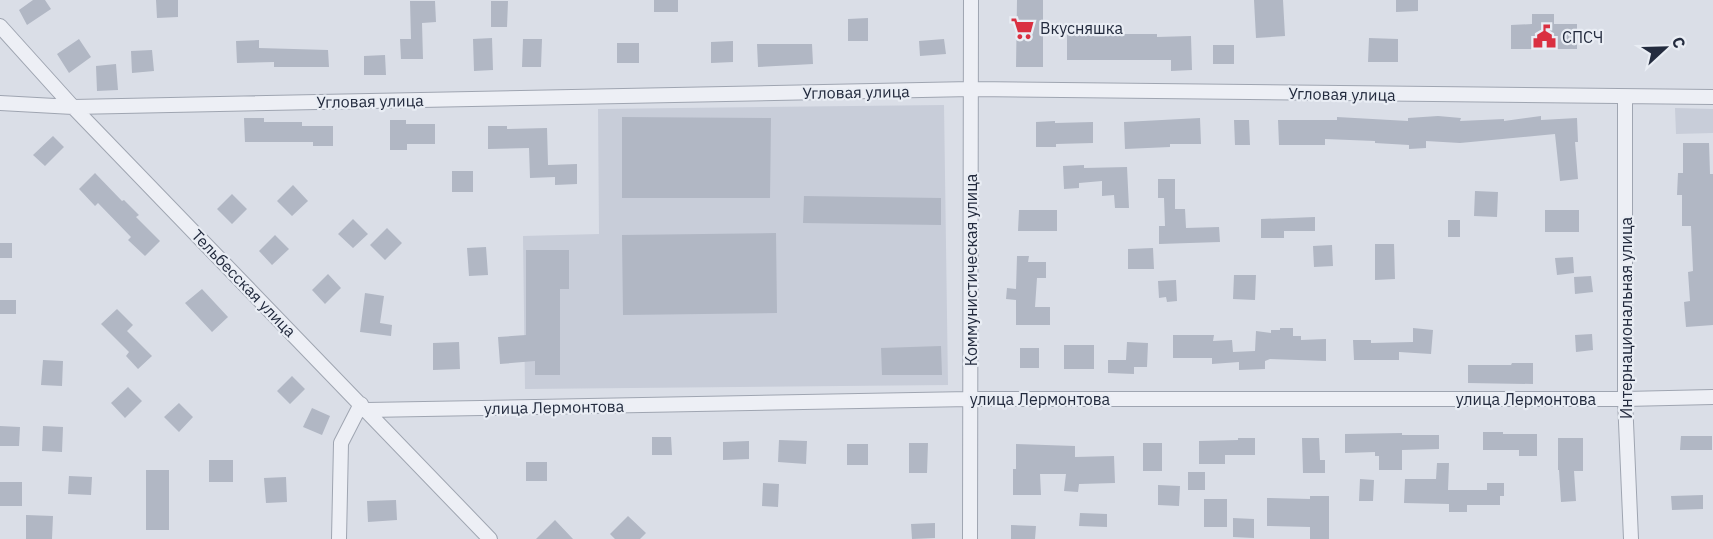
<svg xmlns="http://www.w3.org/2000/svg" width="1713" height="539" font-family="'IBM Plex Sans',sans-serif">
<style>
.built{fill:#c8cdd9}
.building{fill:#b1b7c4}
.lines{fill:none;stroke-linecap:round;stroke-linejoin:round}
.minor-casing{stroke:#9fa5b1;stroke-width:16}
.minor{stroke:#edeff5;stroke-width:14}
.labels{text-anchor:middle;dominant-baseline:central;stroke-width:4.5;stroke-linejoin:round;paint-order:stroke}
.poi-label{font-size:16px;fill:#232b3e;stroke:#e9edf4;text-anchor:start}
.street-label{font-size:16px;fill:#232b3e;stroke:#e9edf4}
</style>
<rect width="100%" height="100%" fill="#dadee7"/>
<!-- built -->
<path class="built" d="M 944,105 L 948,385 L 525,389 L 523,236 L 599,234 L 598,109 Z
M 1675,108 L 1713,109 L 1713,133 L 1676,134 Z"/>
<!-- building -->
<path class="building" d="M 33,0 L 45,0 L 51,9 L 27,25 L 19,10 Z
M 156,0 L 178,0 L 178,17 L 157,18 Z
M 654,0 L 678,0 L 678,12 L 654,12 Z
M 1017,0 L 1043,0 L 1043,67 L 1016,67 Z
M 1254,0 L 1283,0 L 1285,36 L 1256,38 Z
M 1396,0 L 1418,0 L 1418,11 L 1396,12 Z
M 410,1 L 435,1 L 436,22 L 422,23 L 423,59 L 401,59 L 400,39 L 411,39 Z
M 491,1 L 508,1 L 507,27 L 491,27 Z
M 1532,14 L 1554,14 L 1554,24 L 1577,24 L 1577,49 L 1511,49 L 1511,25 L 1532,24 Z
M 868,18 L 868,41 L 848,41 L 848,19 Z
M 1067,34 L 1157,34 L 1157,37 L 1191,36 L 1192,70 L 1171,71 L 1171,60 L 1067,60 Z
M 492,38 L 493,70 L 474,71 L 473,39 Z
M 1369,38 L 1398,39 L 1398,62 L 1368,62 Z
M 79,39 L 91,57 L 69,73 L 57,54 Z
M 523,39 L 542,39 L 541,67 L 522,67 Z
M 944,39 L 946,54 L 920,56 L 919,41 Z
M 259,40 L 259,48 L 328,50 L 329,67 L 274,67 L 274,62 L 237,63 L 236,41 Z
M 733,41 L 733,62 L 711,63 L 711,42 Z
M 617,43 L 639,43 L 639,63 L 617,63 Z
M 757,44 L 812,44 L 813,64 L 758,67 Z
M 1213,45 L 1234,45 L 1234,64 L 1213,64 Z
M 152,50 L 154,71 L 132,73 L 131,51 Z
M 385,55 L 386,75 L 364,75 L 364,56 Z
M 116,64 L 118,90 L 97,91 L 96,66 Z
M 1438,116 L 1461,118 L 1460,121 L 1504,119 L 1504,121 L 1541,116 L 1541,120 L 1577,118 L 1578,142 L 1575,142 L 1578,179 L 1560,181 L 1555,134 L 1460,143 L 1426,141 L 1426,148 L 1409,149 L 1409,145 L 1375,143 L 1375,141 L 1325,139 L 1325,145 L 1279,145 L 1278,120 L 1337,120 L 1337,117 L 1408,121 L 1408,118 Z
M 622,117 L 771,118 L 770,198 L 622,198 Z
M 244,118 L 264,118 L 264,122 L 302,122 L 302,126 L 333,126 L 333,146 L 313,146 L 313,142 L 245,142 Z
M 1200,118 L 1201,144 L 1170,144 L 1170,147 L 1125,149 L 1124,122 Z
M 390,120 L 406,120 L 406,124 L 435,124 L 435,144 L 407,144 L 407,150 L 390,150 Z
M 1234,120 L 1249,120 L 1250,145 L 1235,145 Z
M 1055,121 L 1055,123 L 1093,122 L 1093,143 L 1056,144 L 1056,147 L 1036,147 L 1036,122 Z
M 488,126 L 507,126 L 507,129 L 547,128 L 548,165 L 577,164 L 577,184 L 555,185 L 555,177 L 530,178 L 529,148 L 488,149 Z
M 53,136 L 64,147 L 45,166 L 33,155 Z
M 1683,143 L 1709,143 L 1710,174 L 1713,174 L 1713,325 L 1686,327 L 1684,302 L 1690,301 L 1688,272 L 1693,271 L 1691,226 L 1682,226 L 1682,195 L 1677,195 L 1678,173 L 1683,173 Z
M 1084,165 L 1084,168 L 1127,167 L 1129,208 L 1115,208 L 1114,195 L 1102,196 L 1102,181 L 1079,183 L 1079,188 L 1064,189 L 1063,166 Z
M 452,171 L 473,171 L 473,192 L 452,192 Z
M 95,173 L 122,201 L 124,200 L 139,215 L 136,217 L 160,241 L 145,256 L 128,240 L 131,237 L 98,203 L 95,206 L 79,189 Z
M 1158,179 L 1175,179 L 1175,209 L 1185,209 L 1186,228 L 1219,227 L 1220,242 L 1159,244 L 1159,226 L 1165,226 L 1164,198 L 1158,198 Z
M 293,185 L 308,201 L 292,216 L 277,201 Z
M 1475,191 L 1498,192 L 1497,217 L 1474,216 Z
M 232,194 L 247,209 L 232,224 L 217,209 Z
M 804,196 L 941,198 L 941,225 L 803,223 Z
M 1019,210 L 1057,210 L 1057,231 L 1018,231 Z
M 1545,210 L 1579,210 L 1579,232 L 1545,232 Z
M 1315,217 L 1315,231 L 1284,231 L 1284,238 L 1261,238 L 1261,219 Z
M 353,219 L 368,234 L 353,248 L 338,234 Z
M 1448,220 L 1460,220 L 1460,237 L 1448,237 Z
M 387,228 L 402,243 L 385,260 L 370,245 Z
M 776,233 L 777,313 L 623,315 L 622,235 Z
M 275,235 L 289,249 L 272,265 L 259,251 Z
M 0,243 L 12,243 L 12,258 L 0,258 Z
M 1375,244 L 1394,244 L 1395,279 L 1375,280 Z
M 1332,245 L 1333,266 L 1314,267 L 1313,246 Z
M 486,247 L 488,275 L 469,276 L 467,248 Z
M 1153,248 L 1154,269 L 1128,269 L 1128,249 Z
M 526,250 L 569,250 L 569,289 L 560,289 L 560,375 L 535,375 L 535,361 L 500,364 L 498,337 L 526,335 Z
M 1017,256 L 1029,256 L 1028,262 L 1046,262 L 1046,278 L 1037,278 L 1035,307 L 1050,307 L 1050,325 L 1016,325 L 1016,300 L 1006,299 L 1007,288 L 1016,289 Z
M 1573,257 L 1574,273 L 1557,275 L 1555,258 Z
M 328,274 L 341,288 L 325,304 L 312,290 Z
M 1234,275 L 1256,275 L 1255,300 L 1233,299 Z
M 1591,276 L 1593,292 L 1575,294 L 1574,277 Z
M 1176,280 L 1177,301 L 1167,302 L 1166,297 L 1159,298 L 1158,281 Z
M 202,289 L 228,317 L 212,332 L 185,303 Z
M 365,293 L 384,296 L 380,323 L 392,325 L 391,336 L 360,332 Z
M 0,300 L 16,300 L 16,314 L 0,314 Z
M 117,309 L 133,325 L 127,331 L 152,356 L 138,369 L 126,356 L 129,352 L 101,324 Z
M 1280,328 L 1293,328 L 1293,336 L 1301,336 L 1301,340 L 1326,339 L 1326,361 L 1270,359 L 1265,361 L 1265,369 L 1239,370 L 1239,362 L 1212,364 L 1212,358 L 1173,358 L 1173,335 L 1214,335 L 1213,341 L 1232,340 L 1233,352 L 1255,351 L 1256,331 L 1271,333 L 1271,330 L 1280,330 Z
M 1413,328 L 1433,330 L 1431,354 L 1399,352 L 1399,360 L 1354,360 L 1353,340 L 1371,340 L 1371,343 L 1413,342 Z
M 1592,334 L 1593,350 L 1576,352 L 1575,335 Z
M 459,342 L 460,369 L 433,370 L 433,343 Z
M 1127,342 L 1148,343 L 1147,367 L 1134,367 L 1134,374 L 1108,373 L 1108,360 L 1126,360 Z
M 1064,345 L 1094,345 L 1094,369 L 1064,369 Z
M 941,346 L 942,375 L 882,375 L 881,348 Z
M 1020,348 L 1039,348 L 1039,368 L 1020,368 Z
M 43,360 L 63,361 L 62,386 L 41,385 Z
M 1512,363 L 1533,363 L 1533,384 L 1468,383 L 1468,365 L 1511,365 Z
M 292,376 L 305,389 L 290,404 L 277,391 Z
M 128,387 L 142,401 L 125,418 L 111,403 Z
M 179,403 L 193,417 L 179,432 L 164,417 Z
M 312,408 L 330,416 L 322,435 L 303,427 Z
M 0,426 L 20,427 L 19,446 L 0,446 Z
M 43,426 L 63,427 L 62,452 L 42,451 Z
M 1483,432 L 1503,432 L 1503,434 L 1537,434 L 1537,456 L 1519,456 L 1519,450 L 1483,450 Z
M 1402,433 L 1402,435 L 1439,435 L 1439,449 L 1402,450 L 1402,470 L 1379,470 L 1379,456 L 1375,456 L 1375,452 L 1345,453 L 1345,434 Z
M 1681,436 L 1712,436 L 1712,450 L 1680,450 Z
M 652,437 L 671,437 L 672,455 L 652,455 Z
M 1238,438 L 1255,438 L 1255,455 L 1225,455 L 1225,464 L 1199,464 L 1199,441 L 1238,440 Z
M 1302,438 L 1319,438 L 1320,460 L 1325,460 L 1325,473 L 1303,473 Z
M 1558,438 L 1583,438 L 1583,471 L 1574,471 L 1576,501 L 1561,502 L 1559,470 L 1558,470 Z
M 779,440 L 807,441 L 806,464 L 778,462 Z
M 749,441 L 749,459 L 723,460 L 723,442 Z
M 909,443 L 928,443 L 927,473 L 909,473 Z
M 1143,443 L 1162,443 L 1162,471 L 1143,471 Z
M 847,444 L 868,444 L 868,465 L 847,465 Z
M 1016,444 L 1075,446 L 1075,457 L 1114,456 L 1115,483 L 1079,484 L 1078,492 L 1064,491 L 1066,474 L 1040,474 L 1041,495 L 1013,495 L 1013,469 L 1016,469 Z
M 209,460 L 233,460 L 233,482 L 209,482 Z
M 526,462 L 547,462 L 547,481 L 526,481 Z
M 1437,463 L 1449,463 L 1448,490 L 1487,490 L 1487,483 L 1504,483 L 1504,496 L 1500,496 L 1500,505 L 1467,505 L 1467,512 L 1449,512 L 1449,504 L 1404,503 L 1405,479 L 1436,479 Z
M 146,470 L 169,470 L 169,530 L 146,530 Z
M 1188,472 L 1205,472 L 1205,490 L 1188,490 Z
M 69,476 L 92,477 L 91,495 L 68,494 Z
M 286,477 L 287,502 L 266,503 L 264,478 Z
M 1360,479 L 1374,480 L 1373,501 L 1359,501 Z
M 0,482 L 22,482 L 22,506 L 0,506 Z
M 763,483 L 779,484 L 778,507 L 762,506 Z
M 1158,485 L 1180,486 L 1179,506 L 1158,505 Z
M 1703,495 L 1703,509 L 1672,510 L 1671,496 Z
M 1310,496 L 1329,496 L 1329,539 L 1310,539 L 1310,527 L 1267,526 L 1267,498 L 1310,499 Z
M 1204,499 L 1227,499 L 1227,527 L 1204,527 Z
M 396,500 L 397,520 L 368,522 L 367,501 Z
M 1080,513 L 1107,514 L 1107,527 L 1079,526 Z
M 26,515 L 53,516 L 52,539 L 26,539 Z
M 628,516 L 646,533 L 640,539 L 615,539 L 610,534 Z
M 1233,518 L 1254,519 L 1254,538 L 1233,537 Z
M 555,520 L 573,539 L 536,539 Z
M 935,523 L 935,538 L 912,539 L 911,524 Z
M 1011,525 L 1036,526 L 1035,539 L 1011,539 Z"/>
<g class="lines">
<defs>
<path id="minor" d="M 0,26 L 73,107 L 490,539
M 1625,97 L 1625,399 L 1631,539
M 0,103 L 73,107 L 971,89 L 1713,97
M 367,410 L 970,399 L 1625,399 L 1713,397
M 339,539 L 341,443 L 361,404
M 970,539 L 971,0"/>
</defs>
<!-- minor casing -->
<use href="#minor" class="minor-casing"/>
<!-- minor -->
<use href="#minor" class="minor"/>
</g>
<!-- icons -->
<defs>
<symbol id="supermarket-bare" viewBox="-9 -9 18 18"><path d="M-6-5.5h2.5l.6 2H6L4.5 2H-2.5L-4.4-4H-6ZM-1.5 3.2a1.3 1.3 0 1 0 .1 0ZM3 3.2a1.3 1.3 0 1 0 .1 0Z" fill="#da3041" stroke="#e9edf4" stroke-width="2.5" paint-order="stroke"/></symbol>
<symbol id="civic-bare" viewBox="-9 -9 18 18"><path d="M-.6-6.5H3V-4.5H.6V-3L4-1V1h2V6H-6V1h2V-1L-.6-3ZM-1.2 2.5V6h2.4V2.5Z" fill="#da3041" stroke="#e9edf4" stroke-width="2.5" paint-order="stroke"/></symbol>
</defs>
<g fill-rule="evenodd">
<use href="#supermarket-bare" x="1006" y="12" width="33" height="33"/>
<use href="#civic-bare" x="1528" y="20" width="33" height="33"/>
</g>
<g class="labels">
<!-- poi labels -->
<g class="poi-label">
<text x="1040" y="28">Вкусняшка</text>
<text x="1562" y="37">СПСЧ</text>
</g>
<!-- street labels -->
<g class="street-label">
<text transform="translate(856 92) rotate(-1)">Угловая улица</text>
<text transform="translate(1342 94) rotate(1)">Угловая улица</text>
<text transform="translate(370 101) rotate(-1)">Угловая улица</text>
<text transform="translate(971 270) rotate(-90)">Коммунистическая улица</text>
<text transform="translate(244 283) rotate(46)">Тельбесская улица</text>
<text transform="translate(1626 318) rotate(-90)">Интернациональная улица</text>
<text x="1040" y="399">улица Лермонтова</text>
<text x="1526" y="399">улица Лермонтова</text>
<text transform="translate(554 407) rotate(-1)">улица Лермонтова</text>
</g>
</g>
<!-- north arrow -->
<g transform="translate(1665 48) rotate(68)" stroke="#e9edf4" stroke-width="4.5" paint-order="stroke">
<path d="M0-4.5L10 22L0 15L-10 22Z" fill="#232b3e"/>
<text y="-9" font-size="16" font-weight="bold" text-anchor="middle" fill="#232b3e">С</text>
</g>
</svg>
